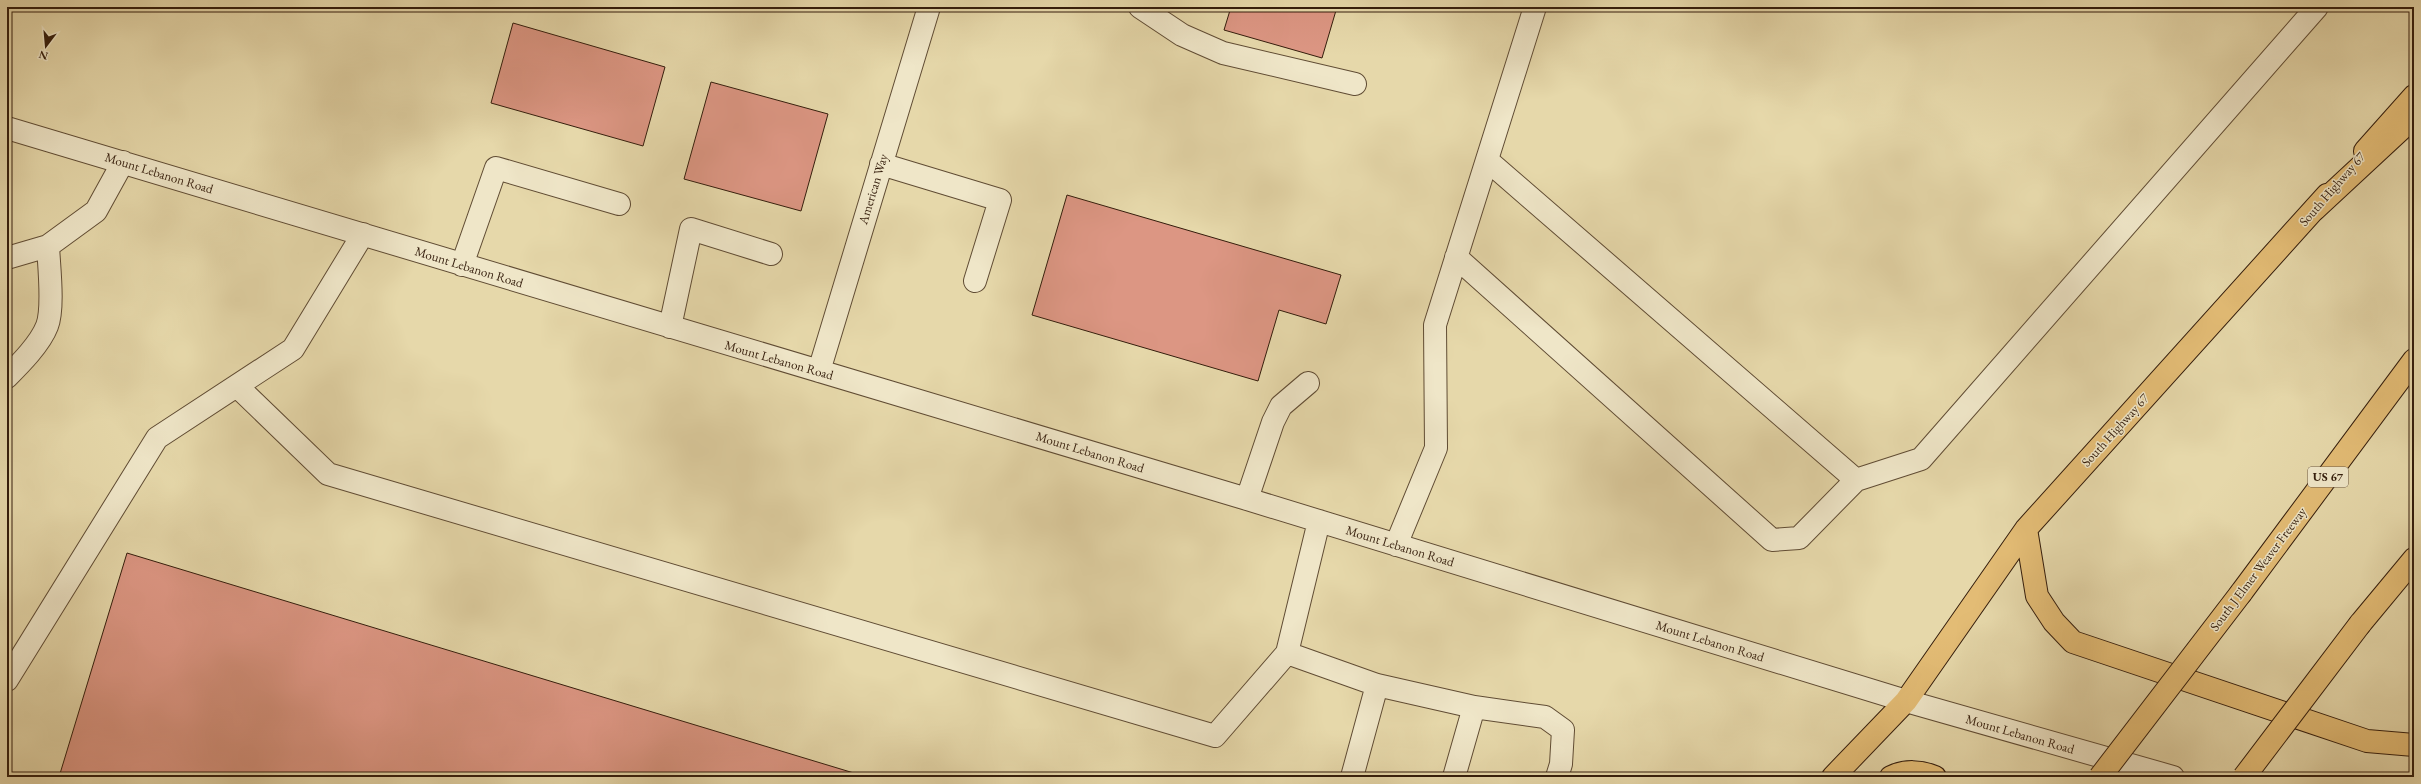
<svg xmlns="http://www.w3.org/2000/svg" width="2421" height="784" font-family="'EB Garamond',serif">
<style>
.building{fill:#dc9683;stroke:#341d0c}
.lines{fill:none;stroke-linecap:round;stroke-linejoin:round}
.minor-casing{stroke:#604c34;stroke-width:24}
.major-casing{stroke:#341d0c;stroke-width:24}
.highway-casing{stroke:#341d0c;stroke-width:24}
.minor{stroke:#efe6c8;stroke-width:22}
.major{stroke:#e3bc75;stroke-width:22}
.highway{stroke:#e3bc75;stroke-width:22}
.highway-bridge-casing{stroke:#341d0c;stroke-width:24;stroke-linecap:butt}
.highway-bridge{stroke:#e3bc75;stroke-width:22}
.labels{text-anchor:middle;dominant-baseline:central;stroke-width:3;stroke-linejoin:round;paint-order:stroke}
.shield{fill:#efe6c8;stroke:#6c5944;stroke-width:1}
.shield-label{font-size:12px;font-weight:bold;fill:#341d0c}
.street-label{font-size:13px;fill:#341d0c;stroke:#efe6c8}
</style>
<rect width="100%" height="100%" fill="#e6d8aa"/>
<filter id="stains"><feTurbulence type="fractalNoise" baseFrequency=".005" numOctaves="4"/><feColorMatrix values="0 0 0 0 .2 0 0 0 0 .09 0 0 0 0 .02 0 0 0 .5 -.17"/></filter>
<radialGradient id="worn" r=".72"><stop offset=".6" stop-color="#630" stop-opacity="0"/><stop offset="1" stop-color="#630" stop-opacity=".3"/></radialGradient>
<!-- building -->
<path class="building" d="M 1231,7 L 1337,7 L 1322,58 L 1224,30 Z
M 513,23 L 665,67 L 643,146 L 491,103 Z
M 711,82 L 828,114 L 801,211 L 684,179 Z
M 1067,195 L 1341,275 L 1326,324 L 1279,310 L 1258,381 L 1032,315 Z
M 127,553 L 867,777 L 59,777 Z"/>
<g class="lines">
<defs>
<path id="minor" d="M 1140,7 L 1182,35 L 1223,53 L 1355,84
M 7,128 L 1247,499 L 1906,701 L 2173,777
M 1487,160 L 1856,480 L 1921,459 L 2317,7
M 881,164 L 1000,200 L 975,281
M 1456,257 L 1772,540 L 1799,538 L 1856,480
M 7,258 L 48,246 L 96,211 L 123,162
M 462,265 L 496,168 L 619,204
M 670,327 L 691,229 L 771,254
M 819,371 L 929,7
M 7,377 C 20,364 40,344 47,326 C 54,308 49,267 48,246
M 237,386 L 328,474 L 1215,736 L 1287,653
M 1247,499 L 1273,422 L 1281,406 L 1308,383
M 1319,521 L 1287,653 L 1377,685 L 1474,707 L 1454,777
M 1396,545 L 1436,448 L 1435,325 L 1535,7
M 7,680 L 157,438 L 293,349 L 363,234
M 1474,707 L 1545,717 L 1563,730 L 1561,764 L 1557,777
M 1352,777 L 1377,685"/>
<path id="major" d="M 2365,151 L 2414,96
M 2026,529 L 2037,596 L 2054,622 L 2073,642 L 2367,741 L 2414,745
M 1833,777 L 1906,701 L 2026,529 L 2327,195
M 1891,777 C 1905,770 1921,771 1935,777"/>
<path id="highway" d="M 2315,209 L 2414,117
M 2241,593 L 2414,360
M 2360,624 L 2414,559"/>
</defs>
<!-- minor casing -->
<use href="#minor" class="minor-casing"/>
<!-- major casing -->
<use href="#major" class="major-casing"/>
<!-- highway casing -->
<use href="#highway" class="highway-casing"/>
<!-- minor -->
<use href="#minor" class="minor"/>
<!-- major -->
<use href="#major" class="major"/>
<!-- highway -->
<use href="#highway" class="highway"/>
<defs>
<path id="highway-bridge" d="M 2100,777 L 2241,593
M 2244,777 L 2360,624"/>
</defs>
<!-- highway-bridge casing -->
<use href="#highway-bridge" class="highway-bridge-casing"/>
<!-- highway-bridge -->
<use href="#highway-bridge" class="highway-bridge"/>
</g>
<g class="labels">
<!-- shield labels -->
<rect class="shield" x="2308" y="467" width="40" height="20" rx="3"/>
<g class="shield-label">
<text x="2328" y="477">US 67</text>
</g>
<!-- street labels -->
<g class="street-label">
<text transform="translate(159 173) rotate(17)">Mount Lebanon Road</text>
<text transform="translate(873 189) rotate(-73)">American Way</text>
<text transform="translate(2332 189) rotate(-49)">South Highway 67</text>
<text transform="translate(469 267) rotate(17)">Mount Lebanon Road</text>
<text transform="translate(779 360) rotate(16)">Mount Lebanon Road</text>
<text transform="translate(2115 430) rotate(-48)">South Highway 67</text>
<text transform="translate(1090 452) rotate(17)">Mount Lebanon Road</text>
<text transform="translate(1400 546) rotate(17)">Mount Lebanon Road</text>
<text transform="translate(2258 569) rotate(-53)">South J Elmer Weaver Freeway</text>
<text transform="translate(1710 641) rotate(17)">Mount Lebanon Road</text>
<text transform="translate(2020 734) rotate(16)">Mount Lebanon Road</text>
</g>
</g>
<!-- margin -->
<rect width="2421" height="784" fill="none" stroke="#e6d8aa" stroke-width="24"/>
<rect x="8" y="8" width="2405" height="768" fill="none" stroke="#341d0c" stroke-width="2"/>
<rect x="12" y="12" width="2397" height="760" fill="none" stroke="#341d0c"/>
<!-- north arrow -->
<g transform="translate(46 46) rotate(196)" stroke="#efe6c8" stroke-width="3" paint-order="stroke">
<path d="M0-3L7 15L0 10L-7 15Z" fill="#341d0c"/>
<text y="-6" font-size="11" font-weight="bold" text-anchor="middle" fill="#341d0c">N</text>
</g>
<rect width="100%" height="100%" filter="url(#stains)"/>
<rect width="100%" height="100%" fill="url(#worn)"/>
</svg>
